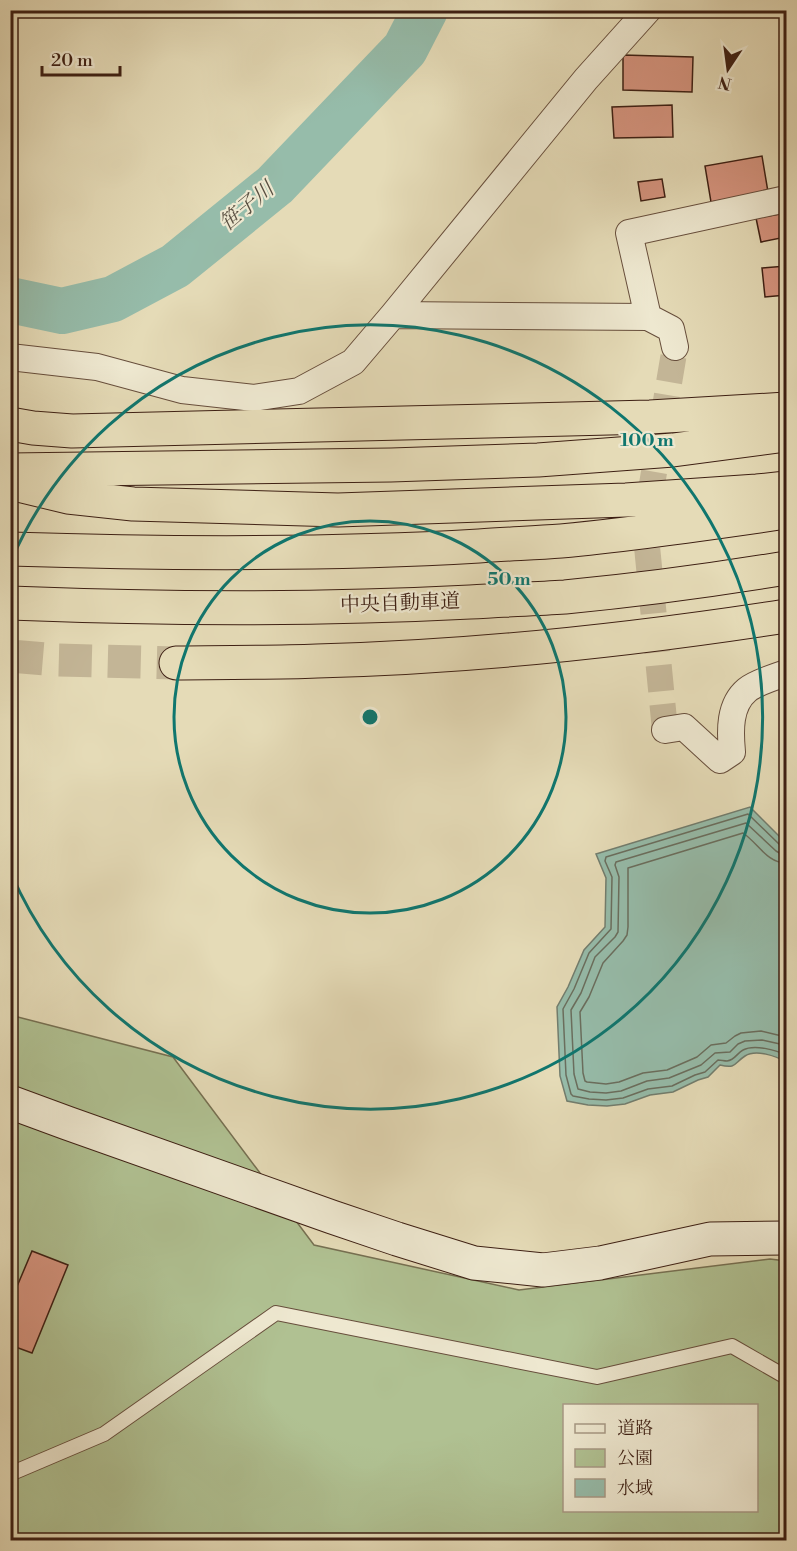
<svg xmlns="http://www.w3.org/2000/svg" width="797" height="1551" font-family="'Libre Bodoni','Noto Serif JP',serif">
<style>
.green{fill:#b0c192;stroke:#767052;stroke-width:1.5;fill-rule:evenodd}
.water{fill:#96bcaa;stroke:#727d6e;stroke-width:1.5}
.lines{fill:none;stroke-linecap:round;stroke-linejoin:round}
.shore{stroke:#6a6e5e;stroke-width:1.5}
.river{stroke:#96bcaa;stroke-width:46}
.building{fill:#d6947f;stroke:#3d1f13;stroke-width:1.5}
.street-tunnel{stroke:#c3b596;stroke-width:26;stroke-dasharray:26 13;stroke-linecap:butt}
.highway-tunnel{stroke:#c3b596;stroke-width:33;stroke-dasharray:33 16;stroke-linecap:butt}
.lane-casing{stroke:#674e3c;stroke-width:16}
.street-casing{stroke:#674e3c;stroke-width:28}
.secondary-casing{stroke:#3d1f13;stroke-width:35}
.highway-casing{stroke:#3d1f13;stroke-width:35}
.lane{stroke:#eee8d0;stroke-width:14}
.street{stroke:#eee8d0;stroke-width:26}
.secondary{stroke:#eee8d0;stroke-width:33}
.highway{stroke:#e5dbb7;stroke-width:33}
.ring{fill:none;stroke:#0f766e;stroke-width:3}
.labels{text-anchor:middle;dominant-baseline:central;stroke-width:4.5;stroke-linejoin:round;paint-order:stroke}
.street-label{font-size:20px;fill:#3d1f13;stroke:#eee8d0}
.water-label{font-size:21px;font-style:italic;fill:#584e40;stroke:#eee8d0}
.centre{fill:#0f766e;stroke:#eee8d0;stroke-width:3}
.ring-label{font-size:18px;text-anchor:middle;font-weight:bold;fill:#0f766e;stroke:#eee8d0;stroke-width:4.5;stroke-linejoin:round;paint-order:stroke}
</style>
<rect width="100%" height="100%" fill="#e5dbb7"/>
<filter id="stains"><feTurbulence type="fractalNoise" baseFrequency=".00333" numOctaves="4"/><feColorMatrix values="0 0 0 0 .2 0 0 0 0 .09 0 0 0 0 .02 0 0 0 .5 -.17"/></filter>
<radialGradient id="worn" r=".72"><stop offset=".6" stop-color="#630" stop-opacity="0"/><stop offset="1" stop-color="#630" stop-opacity=".3"/></radialGradient>
<!-- green -->
<path class="green" d="M 10,1015 L 173,1057 L 314,1245 L 519,1290 L 770,1259 L 786,1261 L 786,1540 L 11,1540 ZM 564,1406 L 756,1406 L 756,1510 L 564,1510 Z"/>
<!-- water -->
<path class="water" d="M 750,807 L 786,843 L 786,1062 C 776,1056 756,1049 745,1056 C 734,1063 737,1069 720,1065 L 708,1077 L 698,1080 L 673,1092 L 650,1095 L 625,1104 L 607,1106 L 588,1105 L 567,1101 L 560,1076 L 557,1007 L 568,987 L 584,950 L 605,927 L 606,878 L 596,854 Z"/>
<g class="lines">
<!-- shore -->
<path class="shore" d="M 786,847 L 780,845 L 748,814 L 606,857 L 605,861 L 612,877 L 611,929 L 589,953 L 574,989 L 563,1009 L 566,1075 L 571,1094 L 573,1096 L 589,1099 L 606,1100 L 623,1098 L 648,1089 L 672,1086 L 695,1075 L 705,1072 L 718,1060 C 721,1060 724,1061 727,1061 C 735,1060 737,1053 743,1050 C 754,1044 776,1050 786,1055
M 786,854 L 781,854 L 776,851 L 746,823 L 616,862 L 615,865 L 619,877 L 618,932 L 615,937 L 595,957 L 581,993 L 571,1010 L 574,1074 L 578,1089 L 590,1092 L 606,1093 L 621,1091 L 647,1081 L 669,1078 L 701,1065 L 715,1053 L 730,1052 L 738,1044 L 745,1041 L 762,1040 L 780,1044 L 786,1047
M 786,863 C 767,863 758,843 743,833 L 628,868 L 628,927 L 627,935 L 623,941 L 603,963 L 589,997 L 580,1012 L 583,1073 L 585,1081 L 587,1082 L 606,1084 L 619,1082 L 643,1073 L 667,1070 L 697,1057 L 711,1045 L 726,1043 L 735,1036 L 741,1033 L 761,1031 L 786,1037"/>
<!-- river -->
<path class="river" d="M 10,300 L 62,311 L 113,299 L 175,266 L 275,185 L 405,49 L 425,10"/>
</g>
<!-- building -->
<path class="building" d="M 623,55 L 693,57 L 692,92 L 623,90 Z
M 672,105 L 673,137 L 614,138 L 612,107 Z
M 762,156 L 768,192 L 711,202 L 705,166 Z
M 662,179 L 665,197 L 641,201 L 638,182 Z
M 786,213 L 786,237 L 761,242 L 756,218 Z
M 786,266 L 786,295 L 765,297 L 762,268 Z
M 32,1251 L 68,1265 L 32,1353 L 10,1345 L 10,1303 Z"/>
<g class="lines">
<!-- street-tunnel -->
<path class="street-tunnel" d="M 665,730 L 645,526 L 675,347"/>
<!-- highway-tunnel -->
<path class="highway-tunnel" d="M 10,656 L 57,660 L 176,663"/>
<defs>
<path id="lane" d="M 10,1474 L 104,1434 L 276,1313 L 597,1377 L 732,1346 L 786,1377"/>
<path id="street" d="M 393,315 L 648,317
M 675,347 L 671,329 L 648,317 L 629,233 L 786,199
M 10,357 L 97,367 L 182,390 L 254,398 L 299,391 L 353,362 L 393,315 L 586,79 L 648,10
M 665,730 L 684,727 L 720,760 L 732,752 C 730,731 729,705 747,690 C 754,684 777,676 786,673"/>
<path id="secondary" d="M 10,1102 L 67,1123 L 332,1217 L 397,1239 L 474,1263 L 543,1270 L 600,1263 L 710,1239 L 786,1238"/>
<path id="highway" d="M 10,424 L 33,428 L 72,431 L 650,417 L 786,409
M 10,470 L 391,465 L 538,460 L 673,450 L 786,435
M 10,483 L 68,497 L 133,504 L 338,510 L 626,500 L 757,491 L 786,488
M 10,549 C 167,554 323,555 479,546 C 506,544 534,543 561,541 C 636,534 711,523 786,512
M 10,603 C 164,609 317,610 470,602 C 502,600 534,599 565,597 C 639,590 713,580 786,568
M 176,663 C 223,662 270,663 317,661 C 474,657 631,640 786,616"/>
</defs>
<!-- lane casing -->
<use href="#lane" class="lane-casing"/>
<!-- street casing -->
<use href="#street" class="street-casing"/>
<!-- secondary casing -->
<use href="#secondary" class="secondary-casing"/>
<!-- highway casing -->
<use href="#highway" class="highway-casing"/>
<!-- lane -->
<use href="#lane" class="lane"/>
<!-- street -->
<use href="#street" class="street"/>
<!-- secondary -->
<use href="#secondary" class="secondary"/>
<!-- highway -->
<use href="#highway" class="highway"/>
</g>
<!-- distance rings -->
<g class="ring">
<circle cx="370" cy="717" r="196"/>
<path d="M11 561A392 392 0 1 1 11 873"/>
</g>
<g class="labels">
<!-- street labels -->
<g class="street-label">
<text transform="translate(400 604) rotate(-2)">中央自動車道</text>
</g>
<!-- water labels -->
<g class="water-label">
<text transform="translate(247 207) rotate(-40)">笹子川</text>
</g>
</g>
<circle cx="370" cy="717" r="9" class="centre"/>
<g class="ring-label">
<text x="647" y="446">100 m</text>
<text x="509" y="585">50 m</text>
</g>
<!-- margin -->
<rect width="797" height="1551" fill="none" stroke="#e5dbb7" stroke-width="36"/>
<rect x="12" y="12" width="773" height="1527" fill="none" stroke="#3d1f13" stroke-width="3"/>
<rect x="18" y="18" width="761" height="1515" fill="none" stroke="#3d1f13" stroke-width="1.5"/>
<!-- legend -->
<rect x="563" y="1404" width="195" height="108" fill="#eee8d0" stroke="#a79884" stroke-width="1.5"/>
<rect x="575" y="1424" width="30" height="9" fill="#eee8d0" stroke="#a79884" stroke-width="1.5"/>
<text x="617" y="1434" font-size="18" fill="#3d1f13">道路</text>
<rect x="575" y="1449" width="30" height="18" fill="#b0c192" stroke="#a79884" stroke-width="1.5"/>
<text x="617" y="1464" font-size="18" fill="#3d1f13">公園</text>
<rect x="575" y="1479" width="30" height="18" fill="#96bcaa" stroke="#a79884" stroke-width="1.5"/>
<text x="617" y="1494" font-size="18" fill="#3d1f13">水域</text>
<!-- north arrow -->
<g transform="translate(728 69) rotate(193)" stroke="#eee8d0" stroke-width="4.5" paint-order="stroke">
<path d="M0-4.5L10 22L0 15L-10 22Z" fill="#3d1f13"/>
<text y="-9" font-size="16" font-weight="bold" text-anchor="middle" fill="#3d1f13">N</text>
</g>
<!-- scale -->
<path d="M42 66v9h78v-9" fill="none" stroke="#3d1f13" stroke-width="3"/>
<text x="51" y="66" font-size="18" fill="#3d1f13" stroke="#eee8d0" stroke-width="4.5" paint-order="stroke">20 m</text>
<rect width="100%" height="100%" filter="url(#stains)"/>
<rect width="100%" height="100%" fill="url(#worn)"/>
</svg>
